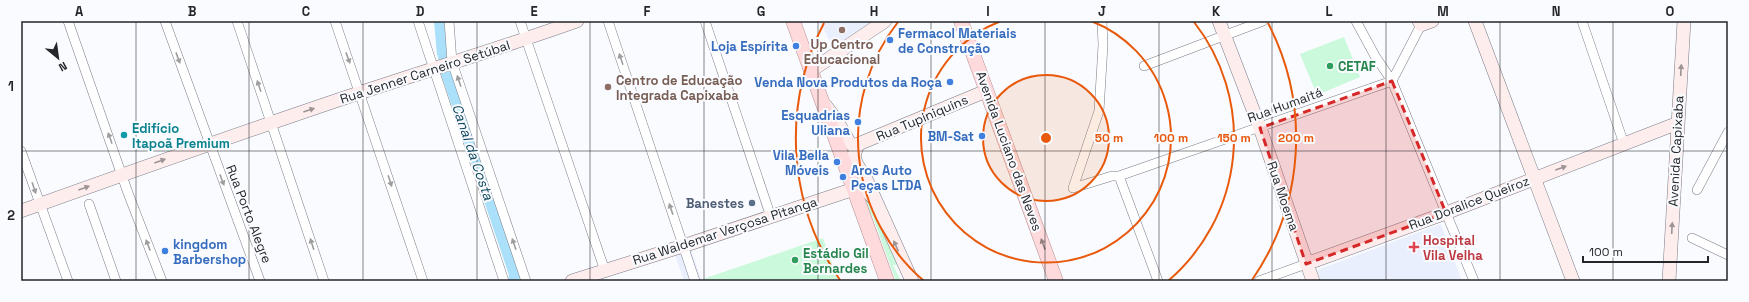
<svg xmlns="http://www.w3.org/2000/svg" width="1749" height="302" font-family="'Space Grotesk',sans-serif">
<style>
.built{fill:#eaeffd}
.green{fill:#caf9dc}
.water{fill:#abe0fa}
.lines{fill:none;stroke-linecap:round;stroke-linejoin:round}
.canal{stroke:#abe0fa;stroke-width:9}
.street-casing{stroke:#7a7d87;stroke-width:10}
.secondary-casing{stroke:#7a7d87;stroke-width:14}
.primary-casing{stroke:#b18b8e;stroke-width:15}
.street{stroke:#fff;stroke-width:9}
.secondary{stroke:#feeded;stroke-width:13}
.primary{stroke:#fedadc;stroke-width:14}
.oneway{fill:#9d9d9f}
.oneway2{fill:#9c9395}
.oneway3{fill:#928083}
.marked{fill:#d62828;fill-opacity:0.2;stroke:#d62828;stroke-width:3;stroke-dasharray:8 5;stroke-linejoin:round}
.grid{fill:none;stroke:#25262a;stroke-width:1;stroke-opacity:0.55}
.ring{fill:none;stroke:#e8590c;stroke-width:2}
.education-dot{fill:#8d6e63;stroke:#f9fbff;stroke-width:1.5}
.shop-dot{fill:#3f7fe0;stroke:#f9fbff;stroke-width:1.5}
.leisure-dot{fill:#2e9e5b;stroke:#f9fbff;stroke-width:1.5}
.culture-dot{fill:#0f9aa8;stroke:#f9fbff;stroke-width:1.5}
.service-dot{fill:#5c6f8a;stroke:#f9fbff;stroke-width:1.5}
.health-dot{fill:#e0444e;stroke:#f9fbff;stroke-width:1.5}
.labels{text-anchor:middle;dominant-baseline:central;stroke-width:4;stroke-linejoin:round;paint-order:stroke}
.shop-label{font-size:13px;font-weight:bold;fill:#366cbe;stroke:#f9fbff;text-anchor:end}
.education-label{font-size:13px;font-weight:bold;fill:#785e54;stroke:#f9fbff}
.leisure-label{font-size:13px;font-weight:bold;fill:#27864d;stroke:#f9fbff;text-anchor:start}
.street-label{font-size:13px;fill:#25262a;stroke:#f9fbff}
.culture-label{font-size:13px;font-weight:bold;fill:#0d838f;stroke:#f9fbff;text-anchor:start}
.service-label{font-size:13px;font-weight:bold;fill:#4e5e75;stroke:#f9fbff;text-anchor:end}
.health-label{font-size:13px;font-weight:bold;fill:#be3a42;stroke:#f9fbff;text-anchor:start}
.water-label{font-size:14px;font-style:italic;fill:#10485e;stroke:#f9fbff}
.centre{fill:#e8590c;stroke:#f9fbff;stroke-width:2}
.ring-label{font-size:12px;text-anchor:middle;font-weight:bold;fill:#e8590c;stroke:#f9fbff;stroke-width:4;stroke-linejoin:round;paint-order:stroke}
.neatline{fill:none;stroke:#25262a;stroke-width:1.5}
.grid-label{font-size:13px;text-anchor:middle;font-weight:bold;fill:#25262a}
</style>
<rect width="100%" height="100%" fill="#f9fbff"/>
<!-- built -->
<path class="built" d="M 819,21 L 873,21 L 833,47 Z
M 1441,224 L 1462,281 L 1321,281 L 1317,270 Z
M 691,250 L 702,281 L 684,281 L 675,255 Z"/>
<!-- green -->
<path class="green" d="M 1344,37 L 1360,77 L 1317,95 L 1300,54 Z
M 863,197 L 870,202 L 899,265 L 893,265 L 901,281 L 896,281 L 872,215 L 869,215 Z
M 823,238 L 838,281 L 704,281 L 703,279 Z"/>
<!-- water -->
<path class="water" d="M 434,21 L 444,21 L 447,54 L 437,55 Z
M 451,71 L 523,281 L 508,281 L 509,275 L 441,74 Z"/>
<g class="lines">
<!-- canal -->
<path class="canal" d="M 439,21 L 442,55 L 450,84"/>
<defs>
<path id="street" d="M 68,21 L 128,193 L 162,281
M 165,21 L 260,281
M 237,21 L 324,281
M 335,21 L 423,281
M 418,21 L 504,281
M 449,21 L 452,62 L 526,281
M 520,21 L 605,271
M 608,21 L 695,281
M 705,21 L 771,217
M 1356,21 L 1375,56 L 1392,81 L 1474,281
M 1582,21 L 1624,144
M 1144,66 L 1263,21
M 1392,81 L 1421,25
M 21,151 L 68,281
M 1119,176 L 1158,281
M 1073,188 L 1112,176 L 1119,176 L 1392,81
M 1073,188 L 1099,111 L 1103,45 L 1102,21
M 1697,190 L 1728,132
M 89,204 L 116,281
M 1692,238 L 1728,255
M 1259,281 L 1306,264"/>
<path id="secondary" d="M 1219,21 L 1260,128 L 1313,281
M 1419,21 L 1421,25 L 1432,21
M 1475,21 L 1573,281
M 812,70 L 885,21
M 825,105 L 837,121 L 849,142 L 852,145 L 856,145 L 986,91
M 858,144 L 854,155 L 856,163 L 866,179 L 912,281
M 21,211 C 130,172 240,133 350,96 C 425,71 501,48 577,21
M 1306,264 L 1446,213 L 1678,123
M 572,281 L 683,246 L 854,189 L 866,190 L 875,200
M 1669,281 L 1684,21"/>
<path id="primary" d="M 793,21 L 887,281
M 961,21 L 1056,281"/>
</defs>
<!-- street casing -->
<use href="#street" class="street-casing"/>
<!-- secondary casing -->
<use href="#secondary" class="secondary-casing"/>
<!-- primary casing -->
<use href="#primary" class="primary-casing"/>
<!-- street -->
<use href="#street" class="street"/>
<!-- secondary -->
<use href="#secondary" class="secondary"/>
<!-- primary -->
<use href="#primary" class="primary"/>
</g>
<!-- one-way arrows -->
<defs><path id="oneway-solid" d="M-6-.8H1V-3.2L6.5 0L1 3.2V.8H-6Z"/></defs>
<g class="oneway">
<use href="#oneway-solid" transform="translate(178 58) rotate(70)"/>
<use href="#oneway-solid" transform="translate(348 58) rotate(70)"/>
<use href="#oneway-solid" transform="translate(621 59) rotate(-109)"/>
<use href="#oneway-solid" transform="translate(459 81) rotate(-109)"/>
<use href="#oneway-solid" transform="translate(259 86) rotate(-109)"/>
<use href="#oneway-solid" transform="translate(110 138) rotate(-110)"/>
<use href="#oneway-solid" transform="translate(222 180) rotate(69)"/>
<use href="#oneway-solid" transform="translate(390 181) rotate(72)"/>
<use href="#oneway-solid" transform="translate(34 188) rotate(71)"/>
<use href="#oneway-solid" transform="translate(671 209) rotate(-109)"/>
<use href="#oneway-solid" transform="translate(312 244) rotate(-108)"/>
<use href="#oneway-solid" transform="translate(514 244) rotate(-109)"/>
<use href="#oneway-solid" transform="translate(148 245) rotate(-111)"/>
</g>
<g class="oneway2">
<use href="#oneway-solid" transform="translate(1681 70) rotate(-87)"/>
<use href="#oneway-solid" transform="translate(309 110) rotate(-19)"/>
<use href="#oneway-solid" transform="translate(160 161) rotate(-20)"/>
<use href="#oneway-solid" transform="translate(1561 168) rotate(-20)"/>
<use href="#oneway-solid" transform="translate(84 188) rotate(-20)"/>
<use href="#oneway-solid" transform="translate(1672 228) rotate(-87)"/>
<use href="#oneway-solid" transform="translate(896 246) rotate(-114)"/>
</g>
<use class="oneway3" href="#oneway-solid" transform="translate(1043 244) rotate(-110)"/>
<!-- marked area -->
<path class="marked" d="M 1392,81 L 1446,213 L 1306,264 L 1260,128 Z"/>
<!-- grid -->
<path class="grid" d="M 136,21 L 136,281M 249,21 L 249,281M 363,21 L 363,281M 477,21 L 477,281M 590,21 L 590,281M 704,21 L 704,281M 818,21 L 818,281M 931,21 L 931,281M 1045,21 L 1045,281M 1159,21 L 1159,281M 1272,21 L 1272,281M 1386,21 L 1386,281M 1500,21 L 1500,281M 1613,21 L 1613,281M 21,151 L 1728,151"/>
<!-- distance rings -->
<circle cx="1046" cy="138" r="63" fill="#e8590c" fill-opacity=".12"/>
<g class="ring">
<circle cx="1046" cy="138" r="63"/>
<path d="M1091 21A125 125 0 1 1 1001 21"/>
<path d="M924 281A188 188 0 0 1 898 22M1194 22A188 188 0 0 1 1168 281"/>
<path d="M840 280A250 250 0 0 1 824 23M1268 23A250 250 0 0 1 1252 280"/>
</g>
<!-- markers -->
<g class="education-dot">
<circle cx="842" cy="30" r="4"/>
<circle cx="608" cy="87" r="4"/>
</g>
<g class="shop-dot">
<circle cx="890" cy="40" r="4"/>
<circle cx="796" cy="46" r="4"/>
<circle cx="950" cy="82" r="4"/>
<circle cx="858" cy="122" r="4"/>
<circle cx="982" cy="136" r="4"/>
<circle cx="837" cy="162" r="4"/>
<circle cx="843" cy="177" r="4"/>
<circle cx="165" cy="251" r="4"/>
</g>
<g class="leisure-dot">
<circle cx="1330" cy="66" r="4"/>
<circle cx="795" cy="260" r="4"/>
</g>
<circle class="culture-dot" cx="124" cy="135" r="4"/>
<circle class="service-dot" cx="752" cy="203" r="4"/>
<path class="health-dot" d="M1412 241h4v4h4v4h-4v4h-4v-4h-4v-4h4z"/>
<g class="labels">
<!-- shop labels -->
<g class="shop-label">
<text x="898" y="33" text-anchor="start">Fermacol Materiais<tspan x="898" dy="15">de Construção</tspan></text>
<text x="788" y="46">Loja Espírita</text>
<text x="942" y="82">Venda Nova Produtos da Roça</text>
<text x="850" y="115">Esquadrias<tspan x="850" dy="15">Uliana</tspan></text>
<text x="974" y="136">BM-Sat</text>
<text x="829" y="155">Vila Bella<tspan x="829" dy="15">Móveis</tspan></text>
<text x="851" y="170" text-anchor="start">Aros Auto<tspan x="851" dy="15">Peças LTDA</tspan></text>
<text x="173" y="244" text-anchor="start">kingdom<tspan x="173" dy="15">Barbershop</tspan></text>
</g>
<!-- education labels -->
<g class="education-label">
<text x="842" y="44">Up Centro<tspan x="842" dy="15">Educacional</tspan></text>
<text x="616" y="80" text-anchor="start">Centro de Educação<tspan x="616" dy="15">Integrada Capixaba</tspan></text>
</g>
<!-- leisure labels -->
<g class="leisure-label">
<text x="1338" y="66">CETAF</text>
<text x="803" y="253">Estádio Gil<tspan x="803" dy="15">Bernardes</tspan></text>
</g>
<!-- street labels -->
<g class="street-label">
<text transform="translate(425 72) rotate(-18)">Rua Jenner Carneiro Setúbal</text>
<text transform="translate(1285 105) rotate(-20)">Rua Humaitá</text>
<text transform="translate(922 118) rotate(-23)">Rua Tupiniquins</text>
<text transform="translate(1009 151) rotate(70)">Avenida Luciano das Neves</text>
<text transform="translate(1676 151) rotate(-87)">Avenida Capixaba</text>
<text transform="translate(1283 196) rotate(71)">Rua Moema</text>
<text transform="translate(1469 203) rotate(-21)">Rua Doralice Queiroz</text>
<text transform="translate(249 214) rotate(69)">Rua Porto Alegre</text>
<text transform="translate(725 231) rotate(-18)">Rua Waldemar Verçosa Pitanga</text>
</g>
<!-- culture labels -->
<g class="culture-label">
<text x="132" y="128">Edifício<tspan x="132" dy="15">Itapoã Premium</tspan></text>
</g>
<!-- service labels -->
<g class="service-label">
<text x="744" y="203">Banestes</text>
</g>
<!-- health labels -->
<g class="health-label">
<text x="1423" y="240">Hospital<tspan x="1423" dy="15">Vila Velha</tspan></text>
</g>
<!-- water labels -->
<g class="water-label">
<text transform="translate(473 152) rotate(71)">Canal da Costa</text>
</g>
</g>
<circle cx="1046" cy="138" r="6" class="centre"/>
<g class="ring-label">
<text x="1109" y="142">50 m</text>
<text x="1171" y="142">100 m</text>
<text x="1234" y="142">150 m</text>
<text x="1296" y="142">200 m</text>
</g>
<!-- border -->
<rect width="1749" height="302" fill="none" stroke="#f9fbff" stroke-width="44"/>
<!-- north arrow -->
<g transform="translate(58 58) rotate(151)" stroke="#f9fbff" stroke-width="3" paint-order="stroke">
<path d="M0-3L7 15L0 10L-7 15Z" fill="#25262a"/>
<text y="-6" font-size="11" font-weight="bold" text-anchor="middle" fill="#25262a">N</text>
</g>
<!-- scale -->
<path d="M1583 256v6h125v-6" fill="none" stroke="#25262a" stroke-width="2"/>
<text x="1589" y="256" font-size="12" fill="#25262a" stroke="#f9fbff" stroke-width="3" paint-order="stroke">100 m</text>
<rect x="22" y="22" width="1705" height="258" class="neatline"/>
<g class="grid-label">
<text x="79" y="16">A</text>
<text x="192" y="16">B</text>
<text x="306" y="16">C</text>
<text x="420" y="16">D</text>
<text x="534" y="16">E</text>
<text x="647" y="16">F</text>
<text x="761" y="16">G</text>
<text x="874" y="16">H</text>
<text x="988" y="16">I</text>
<text x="1102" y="16">J</text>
<text x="1216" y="16">K</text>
<text x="1329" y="16">L</text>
<text x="1443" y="16">M</text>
<text x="1556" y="16">N</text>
<text x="1670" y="16">O</text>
<text x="11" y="91">1</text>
<text x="11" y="220">2</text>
</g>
</svg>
